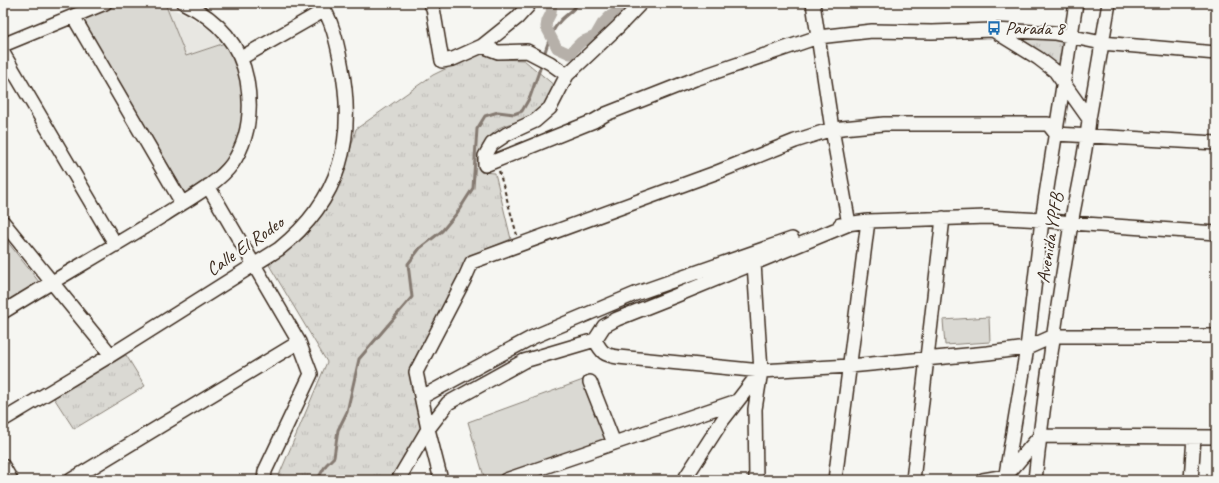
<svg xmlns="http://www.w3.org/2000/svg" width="1219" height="483" font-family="Caveat,sans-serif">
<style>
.built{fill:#e8e7e2}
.grass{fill:url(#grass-tufts);stroke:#8a8278}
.park{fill:#dad9d3;stroke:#8a8278}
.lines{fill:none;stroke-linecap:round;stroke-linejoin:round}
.stream{stroke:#857a71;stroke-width:3}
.canal{stroke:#b6b0a9;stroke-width:11}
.minor-casing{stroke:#3b2a1e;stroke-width:16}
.path{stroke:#3b2a1e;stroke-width:2;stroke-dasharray:4 3;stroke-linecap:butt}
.minor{stroke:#f6f6f2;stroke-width:13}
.labels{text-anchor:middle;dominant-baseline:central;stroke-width:4;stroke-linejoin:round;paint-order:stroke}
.poi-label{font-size:19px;fill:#3b2a1e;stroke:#f6f6f2;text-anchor:start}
.street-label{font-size:19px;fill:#3b2a1e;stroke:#f6f6f2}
</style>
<defs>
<pattern id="grass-tufts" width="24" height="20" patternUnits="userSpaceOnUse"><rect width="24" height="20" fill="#dad9d3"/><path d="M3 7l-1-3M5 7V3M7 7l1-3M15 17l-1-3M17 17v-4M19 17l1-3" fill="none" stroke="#bcbab5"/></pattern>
</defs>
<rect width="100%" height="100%" fill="#f6f6f2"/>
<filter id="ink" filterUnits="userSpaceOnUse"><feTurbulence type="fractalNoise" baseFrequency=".025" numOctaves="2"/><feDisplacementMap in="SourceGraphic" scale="8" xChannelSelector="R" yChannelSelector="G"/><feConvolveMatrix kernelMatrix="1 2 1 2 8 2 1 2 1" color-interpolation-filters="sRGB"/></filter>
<g filter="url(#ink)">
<!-- built -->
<path class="built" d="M 166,6 L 189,16 L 207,28 L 225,43 L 186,56 Z"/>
<!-- grass -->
<path class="grass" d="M 1022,39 L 1066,40 L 1063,68 Z
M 484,50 L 498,59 L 524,60 L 555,86 C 547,100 543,110 527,118 C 519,123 507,123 499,128 C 485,138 481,157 481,172 L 495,173 L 511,239 L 472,255 L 415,373 L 412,390 L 422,426 L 393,480 L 277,480 L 327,362 L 269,265 L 304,237 L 333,196 L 347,162 L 356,129 L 433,75 Z
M 126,355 L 145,386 L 74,429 L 54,398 Z"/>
<!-- park -->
<path class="park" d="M 146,3 L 166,6 L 186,56 L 225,43 L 233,54 L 240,77 L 245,106 L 239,136 L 228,158 L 209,177 L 185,193 L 82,18 L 121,4 Z
M 3,236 L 39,282 L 3,304 Z
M 989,317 L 990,342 L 945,345 L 943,320 Z
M 583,380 L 609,442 L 491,480 L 485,480 L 468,422 Z"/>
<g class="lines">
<!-- stream -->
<path class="stream" d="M 544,55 C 548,43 551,31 560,21 C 566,14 574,11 578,3
M 317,480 L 326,465 L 334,457 L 338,430 L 347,412 L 359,359 L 412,297 L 408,264 L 420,248 L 442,231 L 457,213 L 473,188 L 477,129 L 485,116 L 498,112 L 514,114 L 522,111 L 530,97 L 542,63"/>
<!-- canal -->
<path class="canal" d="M 552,3 L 551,13 L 547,21 L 546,27 L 557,48 L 570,54 L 575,48 L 581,42 L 595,36 L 602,24 L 610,16 L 620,11 L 627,3"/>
<defs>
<path id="minor" d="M 430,3 L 433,8 L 442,61 L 453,59 L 482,46 L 498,52 L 527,51 L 550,63 L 567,75
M 641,3 L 618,27 L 567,75 L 550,108 L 535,121 L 507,134 L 492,144 L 485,156 L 485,165 L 594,121 L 606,114 L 695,79 L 818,37 L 872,31 L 932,32 L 994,30 L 1054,33 L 1102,43 L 1216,53
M 813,3 L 832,129 L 849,224 L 675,296 L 617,319 L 604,326 L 595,340 C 602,353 604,355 618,357 L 761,371 L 850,366 L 988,353 L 1027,348 L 1054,336 L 1216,336
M 73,16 L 182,203
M 996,32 L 1038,58 L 1055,71 L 1089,119
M 3,45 L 105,3
M 482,46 L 517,18 L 528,6 L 528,3
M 3,53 L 116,245
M 241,58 L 325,10
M 208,186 L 299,342 L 311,374 L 265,471 L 264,480
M 3,222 L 111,355
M 840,225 L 868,221 L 987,217 L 1042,220 L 1071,223 L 1216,233
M 754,263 L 761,371 L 755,409 L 756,480
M 3,312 C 56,279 111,248 164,215 C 185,201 218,184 232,164 C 249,139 252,109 247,80 C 240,43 217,19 184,3
M 590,382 L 614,443
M 422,397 L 533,337 L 635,294 L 792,239
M 3,420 L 111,355 L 279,249 C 341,199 356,139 341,63 C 337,43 332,19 320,3
M 1040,436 L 1216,437
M 3,466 L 11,480
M 71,480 L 299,342
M 398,480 L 428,429 L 448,403 L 524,361 L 595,340
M 441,480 L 428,429 L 416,372 L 464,280 L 472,262 L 715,173 L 795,141 L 832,129 L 884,124 L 1048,124 L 1056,134 L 1216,143
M 506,480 L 737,401
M 684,480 L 722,421 L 760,372
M 835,480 L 868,221
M 913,480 L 943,218
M 983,480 L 1006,476 L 1040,436
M 1005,480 L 1027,348 L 1042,220 L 1076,3
M 1035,480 C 1044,394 1057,309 1071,224 C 1077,189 1086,154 1089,119 L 1109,3
M 1191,480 L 1194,437"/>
</defs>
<!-- minor casing -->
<use href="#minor" class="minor-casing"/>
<!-- path -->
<path class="path" d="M 499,171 L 517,235"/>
<!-- minor -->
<use href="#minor" class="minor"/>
</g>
</g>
<!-- icons -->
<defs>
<symbol id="bus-bare" viewBox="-9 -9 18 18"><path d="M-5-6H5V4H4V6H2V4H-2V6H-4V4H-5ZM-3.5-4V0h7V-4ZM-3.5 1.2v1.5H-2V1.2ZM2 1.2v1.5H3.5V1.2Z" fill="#1f6fb2" stroke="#f6f6f2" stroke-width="2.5" paint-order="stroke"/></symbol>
</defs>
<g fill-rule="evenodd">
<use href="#bus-bare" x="984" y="18" width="20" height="20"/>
</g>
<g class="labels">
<!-- poi labels -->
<g class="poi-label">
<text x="1005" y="28">Parada 8</text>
</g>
<!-- street labels -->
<g class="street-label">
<text transform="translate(1050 238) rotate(-81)">Avenida YPFB</text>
<text transform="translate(245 246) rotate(-35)">Calle El Rodeo</text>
</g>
</g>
<!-- margin -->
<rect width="1219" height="483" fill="none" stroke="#f6f6f2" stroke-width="16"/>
<rect x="8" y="8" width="1203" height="467" fill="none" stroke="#3b2a1e" stroke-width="1.5" filter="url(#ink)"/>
</svg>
